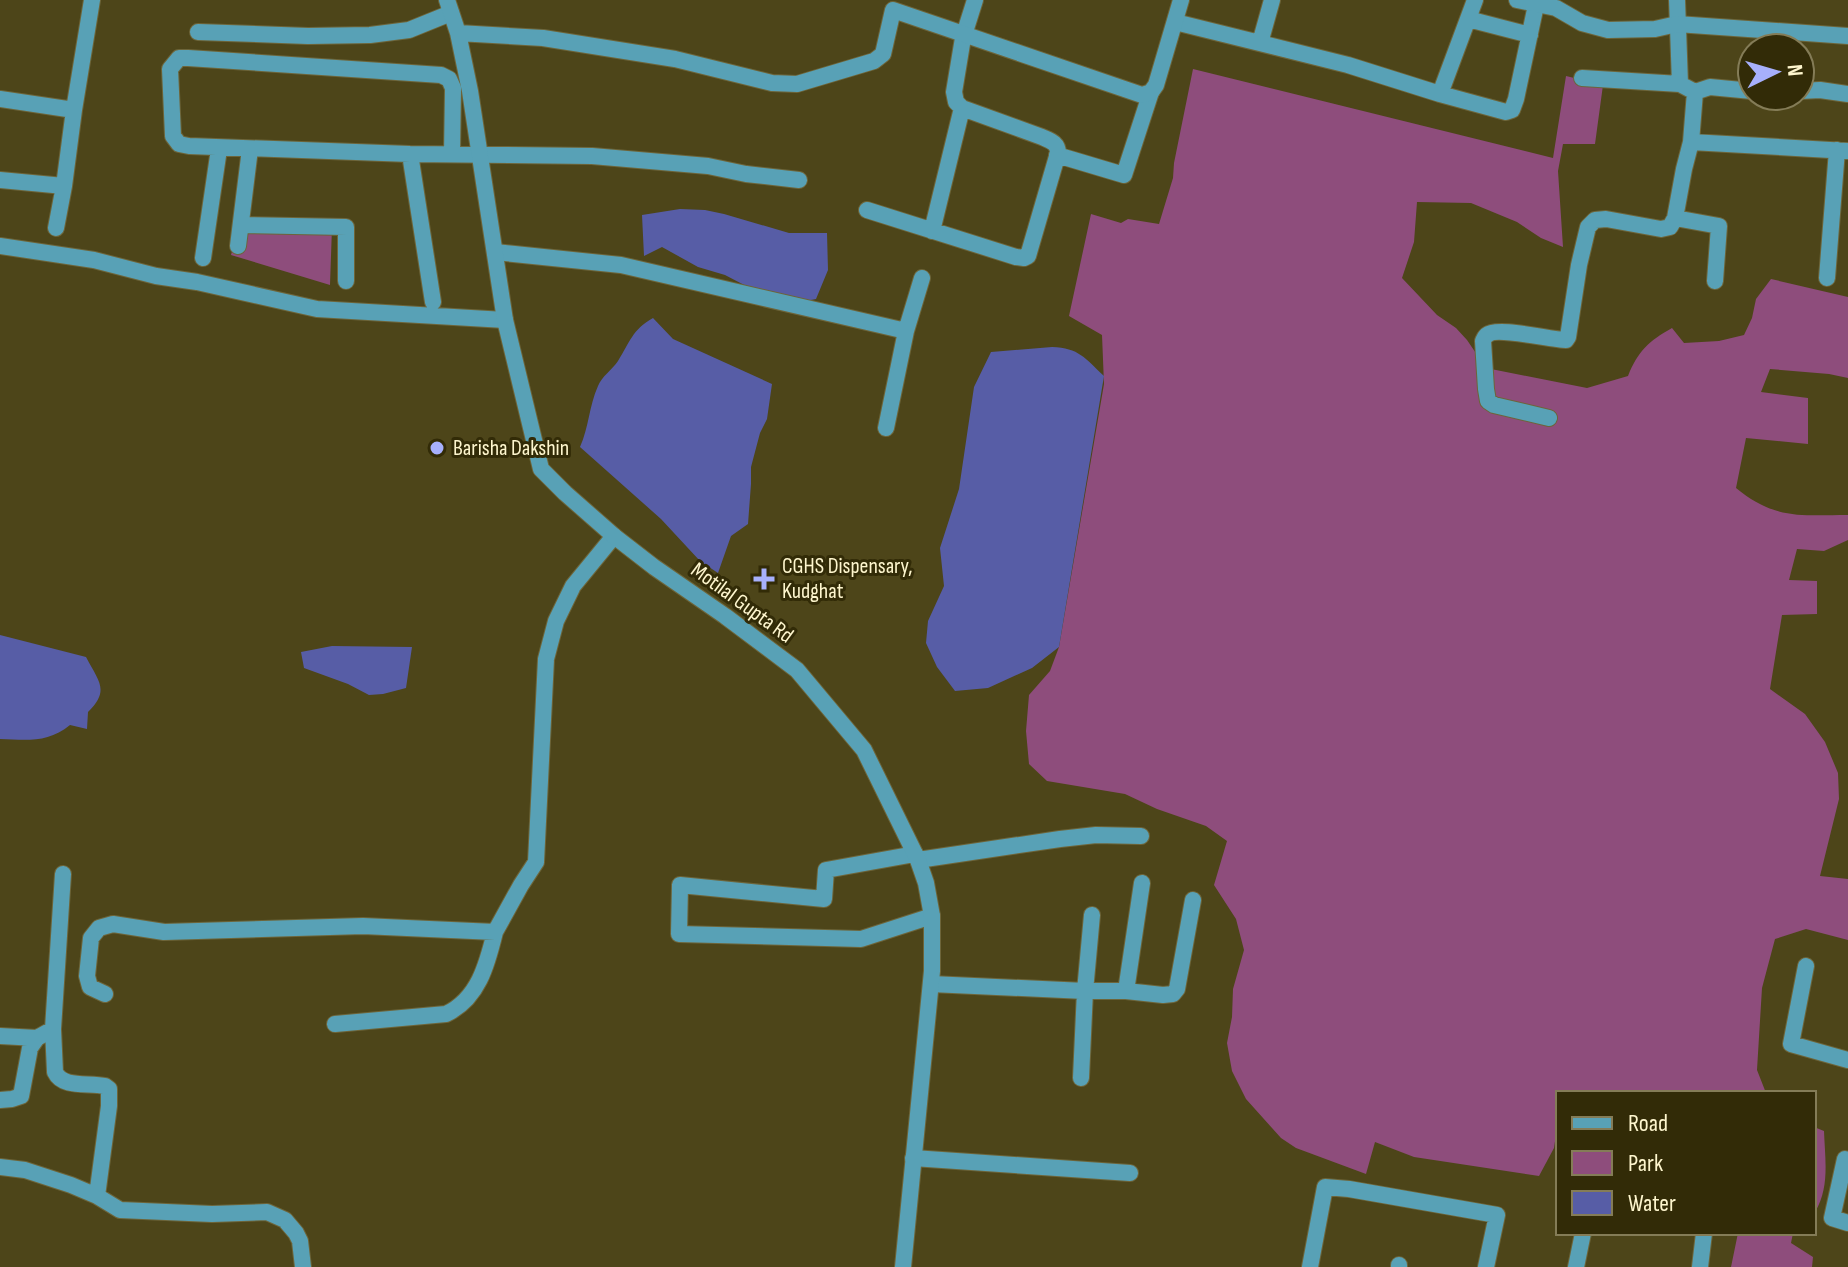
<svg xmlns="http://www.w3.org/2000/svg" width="1848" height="1267" font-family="'Sofia Sans Condensed',sans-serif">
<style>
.green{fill:#8e4d7c}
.water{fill:#575da6}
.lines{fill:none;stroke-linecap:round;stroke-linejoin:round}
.minor-casing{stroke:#6d653a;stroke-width:18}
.tertiary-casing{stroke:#6d653a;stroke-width:18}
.minor{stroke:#58a1b6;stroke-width:16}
.tertiary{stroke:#58a1b6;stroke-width:16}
.poi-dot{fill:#a7b0fc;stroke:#322b07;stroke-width:3}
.labels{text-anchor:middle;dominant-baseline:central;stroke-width:6;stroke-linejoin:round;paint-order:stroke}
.poi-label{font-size:22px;fill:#fef6ce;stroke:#322b07;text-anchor:start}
.street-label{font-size:22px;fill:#fef6ce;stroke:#322b07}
</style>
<rect width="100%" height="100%" fill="#4d4519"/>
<!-- green -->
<path class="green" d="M 1193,69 L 1553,158 L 1566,76 L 1603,85 L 1595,144 L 1563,144 L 1558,171 L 1563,247 L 1541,238 L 1517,222 L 1471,203 L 1417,202 L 1414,242 L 1402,278 L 1437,315 L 1456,328 L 1467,340 L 1486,368 L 1587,388 L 1628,376 C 1638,351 1649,341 1672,328 L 1684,343 L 1719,341 L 1744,335 L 1752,318 L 1756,299 L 1771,279 L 1848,297 L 1848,378 L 1829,374 L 1770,369 L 1761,392 L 1808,398 L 1808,444 L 1746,438 L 1736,488 C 1775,520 1801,515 1848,515 L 1848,540 L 1824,551 L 1797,549 L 1789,580 L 1817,581 L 1817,614 L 1782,615 L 1770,689 L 1805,714 L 1825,742 L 1838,773 L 1839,799 L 1820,876 L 1848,879 L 1848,940 L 1806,929 L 1775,939 L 1762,988 L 1757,1070 L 1766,1093 L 1558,1093 L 1558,1121 L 1554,1148 L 1539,1176 L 1414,1157 L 1375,1142 L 1366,1174 L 1296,1148 L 1281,1138 L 1246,1099 L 1232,1071 L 1227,1043 L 1232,1017 L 1233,989 L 1244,950 L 1236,919 L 1214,885 L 1227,841 L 1206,826 L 1157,809 L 1125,794 L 1047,781 L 1029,764 L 1026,731 L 1029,695 L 1050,671 L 1059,647 L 1104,384 L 1102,335 L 1069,316 L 1091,214 L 1121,223 L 1128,219 L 1159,224 L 1173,178 L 1174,163 Z
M 241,219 L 332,227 L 330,285 L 231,255 Z
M 1814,1127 L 1824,1131 C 1825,1159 1830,1187 1815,1212 Z
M 1738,1233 L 1793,1233 L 1791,1243 L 1813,1257 L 1812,1267 L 1731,1267 Z"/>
<!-- water -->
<path class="water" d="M 680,209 L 705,210 L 724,214 L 789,233 L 827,233 L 828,270 L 816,299 L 795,303 L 748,287 L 725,275 L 698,267 L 662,247 L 644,256 L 642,215 Z
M 653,318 L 673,339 L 772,384 L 767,419 L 760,433 L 751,467 L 751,484 L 748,524 L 731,536 L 718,573 L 700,561 L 661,519 L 580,447 C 589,427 589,406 598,386 C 602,376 612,370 618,361 C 630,342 632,330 653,318 Z
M 1052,347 C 1079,348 1085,358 1104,376 L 1059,647 L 1032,668 L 988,688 L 955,691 L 937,667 L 926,643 L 928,621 L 944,586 L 940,548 L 959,489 L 974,387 L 991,352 Z
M 0,635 L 86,657 C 99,682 110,690 88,712 L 87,729 L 70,725 C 48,743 28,740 0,739 Z
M 332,646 L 412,647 L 406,688 L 383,694 L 369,695 L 348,684 L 304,668 L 301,652 Z"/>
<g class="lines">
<defs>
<path id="minor" d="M 1677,0 L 1680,84
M 1468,19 L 1530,35
M 1175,22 L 1348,65 L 1440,94 L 1506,112 L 1512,110 L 1516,99 L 1536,5
M 198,32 L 308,36 L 370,35 L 409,30 L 451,13
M 1260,43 L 1272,0
M 1582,78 L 1680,84 L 1695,92 L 1710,87 L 1752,91
M 1800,91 L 1820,90 L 1848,94
M 1440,94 L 1475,0
M 0,99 L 74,110
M 1691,142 L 1848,151
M 410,154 L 433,302
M 452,154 L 453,88 L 449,79 L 441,75 L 188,58 L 179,58 L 170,69 L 173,136 L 179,144 L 189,146 L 410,154 L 592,156 L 708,166 L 746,174 L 799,180
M 1057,155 L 1124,175 L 1151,92
M 0,180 L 64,186
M 867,210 L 1016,257 L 1024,258 L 1028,256 L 1058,153 C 1058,143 1051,141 1042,137 L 962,108 L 956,102 L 954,92 L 963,38 L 975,0
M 1675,218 L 1719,226 L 1715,281
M 241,225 L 346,227 L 346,281
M 56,228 L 64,186 L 74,110 L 92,0
M 932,231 L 962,108
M 0,246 L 94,260 L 156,276 L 197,282 L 317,309 L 505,320
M 238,246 L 250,149
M 495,252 L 621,265 L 906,331 L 886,428
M 203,258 L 219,149
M 1827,278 L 1837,150
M 906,331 L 922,278
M 1549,418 L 1494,405 L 1488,401 L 1486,389 L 1483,341 C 1484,339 1485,336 1487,335 C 1497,326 1550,340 1566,340 L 1568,337 L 1579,265 L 1588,227 L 1595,220 L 1606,219 L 1661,229 L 1670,227 L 1675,218 L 1684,169 L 1691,142 L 1695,92
M 915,854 L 826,870 L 824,899 L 680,885 L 679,934 L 861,939 L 932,916
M 918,860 L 1060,839 L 1096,835 L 1141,836
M 1806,966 L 1791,1044 L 1848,1060
M 931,984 L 1085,991 L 1092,915
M 1126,991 L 1142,883
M 105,994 L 90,987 L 87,976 L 91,938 L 99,928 L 113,924 L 164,932 L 363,926 L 495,932 L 521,885 L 536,862 L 546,659 L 556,621 L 573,586 L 614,536
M 335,1024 L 446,1014 C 478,999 487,965 495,932
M 53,1029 L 55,1072 C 63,1089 89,1082 105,1086 L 109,1089 L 109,1106 L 97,1196
M 0,1036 L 37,1038
M 1081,1078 L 1085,991 L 1126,991 L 1163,995 L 1173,994 L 1177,989 L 1193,900
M 0,1100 L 12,1099 L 21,1096 L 30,1048 L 37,1038 L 53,1029 L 63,874
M 913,1158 L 1130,1173
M 1848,1160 L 1845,1159 L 1832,1218 L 1848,1223
M 0,1167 L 25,1170 L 71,1185 L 97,1196 L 120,1210 L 212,1214 L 267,1212 L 285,1220 L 296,1233 L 300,1241 L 303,1267
M 1310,1267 L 1325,1187 L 1349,1189 L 1497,1215 L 1486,1267
M 1399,1267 L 1399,1265
M 1576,1267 L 1583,1233
M 1700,1267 L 1704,1233"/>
<path id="tertiary" d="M 447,0 L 458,33 L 470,91 L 505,320 L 541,469 L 565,493 L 614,536 L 654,567 L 725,616 L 797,670 L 864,750 L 918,860 L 926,883 L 932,916 L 932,971 L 903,1267
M 1517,0 L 1556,8 L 1582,23 L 1608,30 L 1655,29 L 1677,24 L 1848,36
M 458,33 L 543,38 L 675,59 L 772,83 L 797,84 L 874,61 L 883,54 L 893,10 L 1142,95 L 1151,92 L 1156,85 L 1181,0"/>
</defs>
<!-- minor casing -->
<use href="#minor" class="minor-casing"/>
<!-- tertiary casing -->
<use href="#tertiary" class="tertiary-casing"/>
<!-- minor -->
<use href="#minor" class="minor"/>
<!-- tertiary -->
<use href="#tertiary" class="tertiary"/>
</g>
<!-- markers -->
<g class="poi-dot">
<circle cx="437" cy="448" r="8"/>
<path d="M760 567h8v8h8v8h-8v8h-8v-8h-8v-8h8z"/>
</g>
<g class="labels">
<!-- poi labels -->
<g class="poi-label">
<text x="453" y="448">Barisha Dakshin</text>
<text x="782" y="566">CGHS Dispensary,<tspan x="782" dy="25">Kudghat</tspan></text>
</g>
<!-- street labels -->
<g class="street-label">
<text transform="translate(742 603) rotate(36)">Motilal Gupta Rd</text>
</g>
</g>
<!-- legend -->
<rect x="1556" y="1091" width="260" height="144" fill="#322b07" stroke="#847c57" stroke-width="2"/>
<rect x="1572" y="1117" width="40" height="12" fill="#58a1b6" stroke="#847c57" stroke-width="2"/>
<text x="1628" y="1131" font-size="24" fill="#fef6ce">Road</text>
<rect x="1572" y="1151" width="40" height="24" fill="#8e4d7c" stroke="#847c57" stroke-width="2"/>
<text x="1628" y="1171" font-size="24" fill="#fef6ce">Park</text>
<rect x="1572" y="1191" width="40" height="24" fill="#575da6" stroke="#847c57" stroke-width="2"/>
<text x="1628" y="1211" font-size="24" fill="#fef6ce">Water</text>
<!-- north arrow -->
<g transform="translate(1776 72) rotate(85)"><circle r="38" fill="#322b07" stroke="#847c57" stroke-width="2"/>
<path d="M0-6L14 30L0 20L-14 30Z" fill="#a7b0fc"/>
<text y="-12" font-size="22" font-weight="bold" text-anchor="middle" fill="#fef6ce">N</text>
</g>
</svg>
